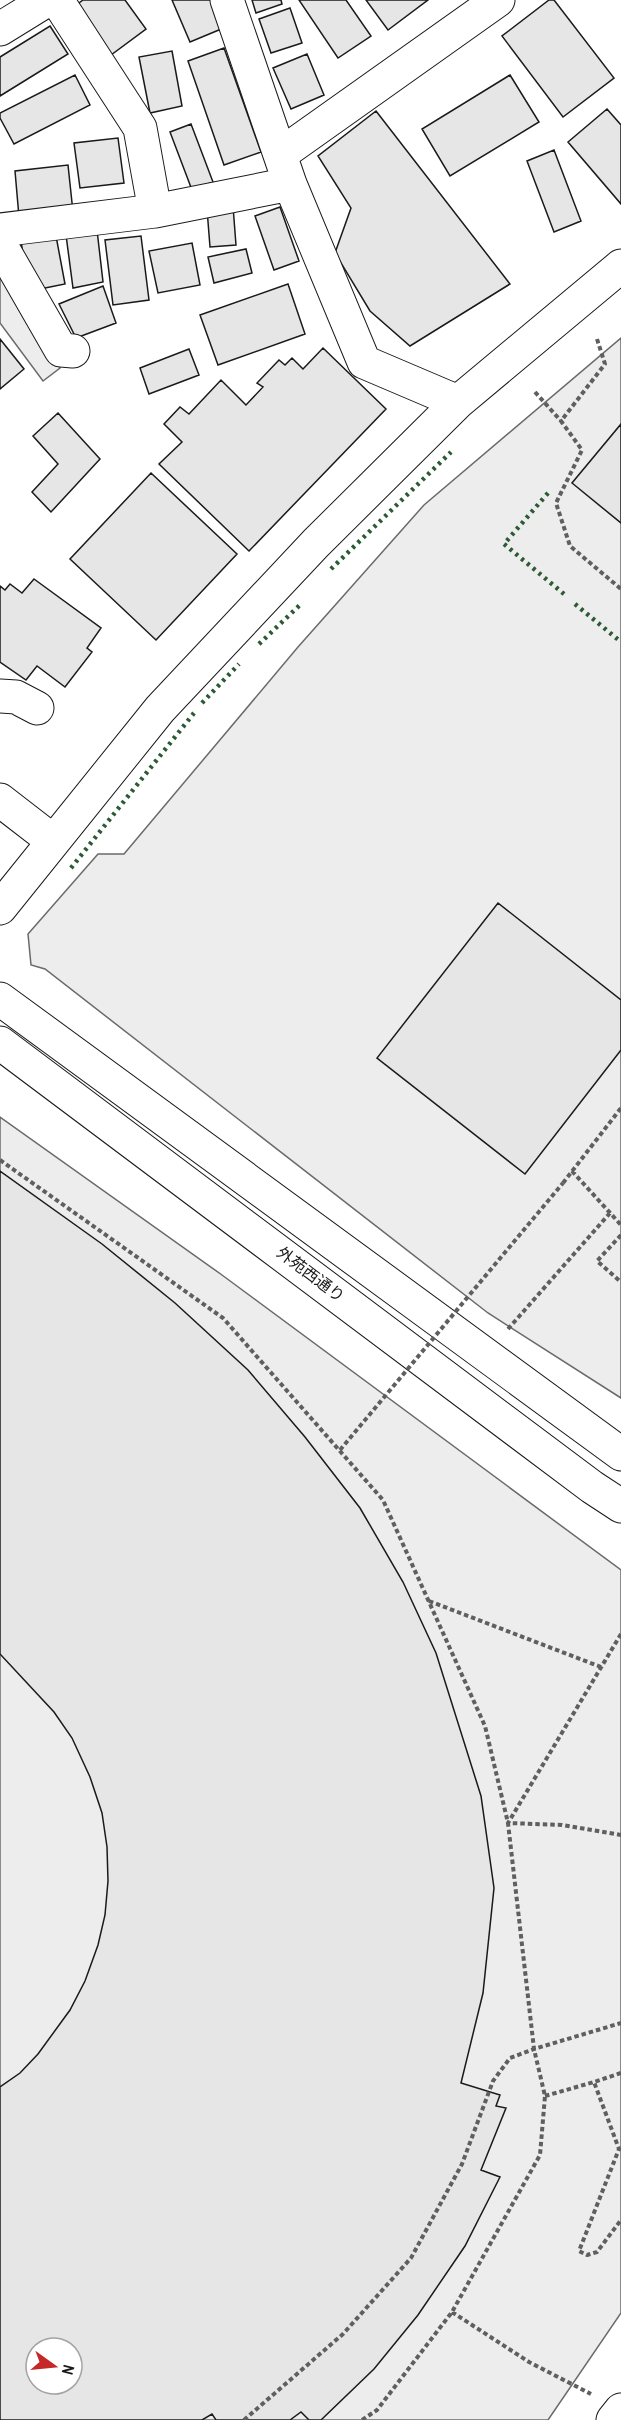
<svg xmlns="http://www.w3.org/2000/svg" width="621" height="2420" font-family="'Archivo Narrow','Noto Sans JP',sans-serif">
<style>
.built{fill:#ededed;stroke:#6a6a6a;stroke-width:1.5;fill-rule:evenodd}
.building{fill:#e6e6e6;stroke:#1a1a1a;stroke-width:1.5;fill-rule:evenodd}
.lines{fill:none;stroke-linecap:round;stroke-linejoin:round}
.minor-casing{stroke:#1a1a1a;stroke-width:35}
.major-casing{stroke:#1a1a1a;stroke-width:35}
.path{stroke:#5f5f5f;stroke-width:4;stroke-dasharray:4.5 3;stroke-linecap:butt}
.minor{stroke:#fff;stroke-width:33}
.major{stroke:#fff;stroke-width:33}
.path-bridge{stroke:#5f5f5f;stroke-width:4;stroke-dasharray:4.5 3;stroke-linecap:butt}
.hedge{stroke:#2b5a34;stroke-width:4.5;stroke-dasharray:3 4.5;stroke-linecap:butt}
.labels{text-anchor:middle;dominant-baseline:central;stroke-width:4.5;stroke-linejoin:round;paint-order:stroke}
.street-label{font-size:16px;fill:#1a1a1a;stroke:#fff}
</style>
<rect width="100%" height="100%" fill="#fff"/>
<!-- built -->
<path class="built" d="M 0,259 L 60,368 L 43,381 L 0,323 Z
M 621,338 L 621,1398 L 488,1313 L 45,969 L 31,965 L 28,934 L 98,854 L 124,854 L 298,647 L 424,505 Z
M 0,1117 L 222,1275 L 621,1570 L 621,2313 L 548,2420 L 0,2420 ZM 36,2348 L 72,2348 L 72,2384 L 36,2384 Z"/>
<!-- building -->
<path class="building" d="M 83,0 L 125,0 L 146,29 L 111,55 L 75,6 Z
M 172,0 L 215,0 L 226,27 L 190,42 Z
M 252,0 L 281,0 L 282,4 L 256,13 Z
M 299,0 L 346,0 L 371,36 L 338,58 Z
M 366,0 L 428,0 L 388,30 Z
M 549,0 L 554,0 L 614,78 L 563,117 L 502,36 Z
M 290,8 L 302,43 L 271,53 L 259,19 Z
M 50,26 L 68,54 L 0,96 L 0,57 Z
M 224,48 L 261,152 L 224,165 L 188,61 Z
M 172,51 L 182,106 L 150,113 L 139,57 Z
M 307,54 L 324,95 L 291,109 L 273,68 Z
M 75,75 L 90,105 L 14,144 L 0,118 L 0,113 Z
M 510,75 L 539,122 L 450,176 L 422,129 Z
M 607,109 L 621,125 L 621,204 L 568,142 Z
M 376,111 L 510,284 L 410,346 L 370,311 L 335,253 L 351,208 L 318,156 Z
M 191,124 L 213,182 L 192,190 L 170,132 Z
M 118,138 L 124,183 L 80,188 L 74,143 Z
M 554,150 L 581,221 L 554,232 L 527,161 Z
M 68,165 L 73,212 L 19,217 L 15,171 Z
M 233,206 L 236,245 L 210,247 L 207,209 Z
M 280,207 L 299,261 L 274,270 L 255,216 Z
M 97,230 L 103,282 L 73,288 L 66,235 Z
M 56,236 L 65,284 L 30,291 L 21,242 Z
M 141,236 L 149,300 L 113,305 L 105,240 Z
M 192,243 L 200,285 L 158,293 L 149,251 Z
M 246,249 L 252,273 L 214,283 L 208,257 Z
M 288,284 L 305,334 L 218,365 L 200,315 Z
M 103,286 L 116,323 L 76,338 L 59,304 Z
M 0,339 L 24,369 L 0,389 Z
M 323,348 L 386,409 L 249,551 L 159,464 L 182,442 L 164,424 L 180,407 L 189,414 L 221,380 L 246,405 L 263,387 L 257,383 L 279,360 L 285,365 L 292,358 L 303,369 Z
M 189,349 L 199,375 L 149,394 L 140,368 Z
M 58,413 L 100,459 L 51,512 L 32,492 L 58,464 L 33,436 Z
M 621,424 L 621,523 L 572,483 Z
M 151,473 L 237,554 L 156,640 L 70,559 Z
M 34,579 L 101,628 L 87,648 L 92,652 L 65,687 L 37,666 L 26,680 L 0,662 L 0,586 L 5,590 L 10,584 L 22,593 Z
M 498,903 L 621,1000 L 621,1050 L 525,1174 L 377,1058 Z
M 0,1171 L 102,1244 L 175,1303 L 248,1370 L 305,1437 L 360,1508 L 403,1582 L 436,1653 L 481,1796 L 494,1888 L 483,1993 L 461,2083 L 500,2095 L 496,2106 L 506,2108 L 481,2170 L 500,2177 L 465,2246 L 418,2315 L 374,2369 L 321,2420 L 309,2420 L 301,2412 L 290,2420 L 216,2420 L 212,2414 L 202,2420 L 0,2420 L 0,2087 L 20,2073 L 38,2054 L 70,2010 L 85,1981 L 98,1945 L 105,1915 L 108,1881 L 107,1847 L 102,1813 L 90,1777 L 72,1738 L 54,1712 L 0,1654 ZM 36,2348 L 72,2348 L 72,2384 L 36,2384 Z"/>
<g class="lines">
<defs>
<path id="minor" d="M 57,0 L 140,128 L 155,211
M 227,0 L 290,184 L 364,362 L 458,402
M 0,29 L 47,0
M 281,154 L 498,0
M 0,230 L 155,211 L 290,184
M 0,244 L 61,350 L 73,351
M 0,696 L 16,697 L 37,708
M 0,800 L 53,841
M 0,908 L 160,709 L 316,543 L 458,402 L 621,266"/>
<path id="major" d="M 0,999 L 621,1454
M 0,1043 L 592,1487 L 621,1506
M 613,2420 L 621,2410"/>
</defs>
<!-- minor casing -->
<use href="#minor" class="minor-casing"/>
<!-- major casing -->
<use href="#major" class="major-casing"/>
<!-- path -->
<path class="path" d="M 597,339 L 605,364 L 561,421 L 582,450 L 556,503 L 570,546 L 621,589
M 535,392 L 561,421
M 0,1160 L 223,1318 L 383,1500 L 485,1726 L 508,1823 L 534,2049 L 545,2096 L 540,2155 L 452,2312 L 377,2410 L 362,2420
M 572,1171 L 621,1225
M 563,1183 L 621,1108
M 621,1235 L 597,1261 L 621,1282
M 508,1329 L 610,1213
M 429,1601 L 601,1667
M 621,1634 L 508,1823 L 562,1825 L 621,1835
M 621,2073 L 594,2082 L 619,2149 L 579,2251 L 587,2255 L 597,2252 L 621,2220
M 545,2096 L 594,2082
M 452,2312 L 529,2362 L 591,2394
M 244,2420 L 343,2334 L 411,2258 L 462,2164 L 493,2081 L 510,2058 L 534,2049 L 621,2023"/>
<!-- minor -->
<use href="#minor" class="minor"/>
<!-- major -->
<use href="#major" class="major"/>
<!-- path-bridge -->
<path class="path-bridge" d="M 340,1450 L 563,1183"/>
<!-- hedge -->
<path class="hedge" d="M 548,493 L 504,544 L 564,594
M 331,569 L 451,452
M 575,604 L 621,642
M 259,644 L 302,603
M 202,703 L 239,664
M 71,868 L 194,713"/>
</g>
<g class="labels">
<!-- street labels -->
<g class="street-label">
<text transform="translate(311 1274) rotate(37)">外苑西通り</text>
</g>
</g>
<!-- north arrow -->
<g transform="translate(54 2366) rotate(105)"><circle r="28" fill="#ffffff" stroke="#a3a3a3" stroke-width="1.5"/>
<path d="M0-4.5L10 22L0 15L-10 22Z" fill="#c62828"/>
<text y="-9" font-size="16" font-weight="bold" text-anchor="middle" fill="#1a1a1a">N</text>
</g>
</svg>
